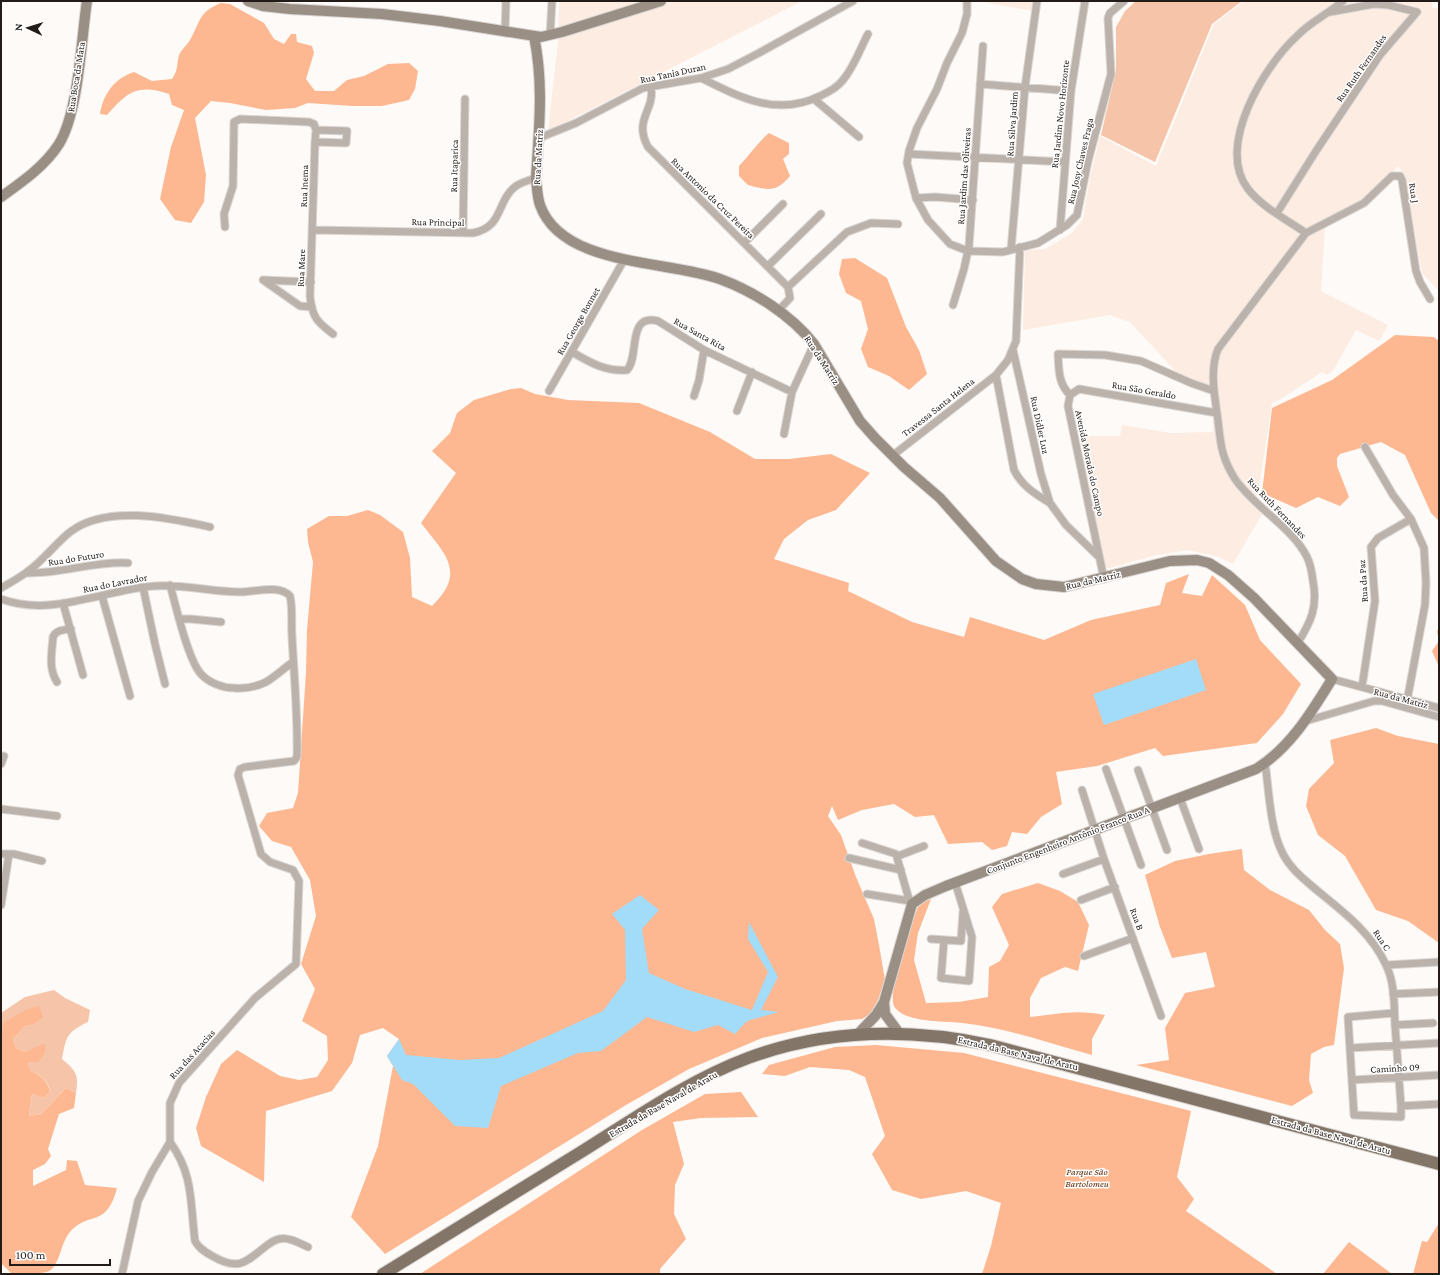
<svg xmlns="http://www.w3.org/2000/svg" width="1440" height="1275" font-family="'Crimson Pro',serif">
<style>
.built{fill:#fdece2}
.green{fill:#f6c4a8}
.forest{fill:#fdb891}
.water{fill:#a2dcf9}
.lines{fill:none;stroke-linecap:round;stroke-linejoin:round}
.street-casing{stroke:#dbd6d3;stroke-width:9}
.secondary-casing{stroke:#dbd6d3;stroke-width:12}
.primary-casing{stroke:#dbd6d3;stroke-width:14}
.street{stroke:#bab2ab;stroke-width:7}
.secondary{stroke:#9a8f85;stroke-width:10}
.primary{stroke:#837669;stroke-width:12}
.labels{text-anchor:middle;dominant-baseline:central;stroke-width:3;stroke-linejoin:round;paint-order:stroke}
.street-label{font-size:10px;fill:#231b17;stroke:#fff}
.park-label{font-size:10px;font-style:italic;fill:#632e08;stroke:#fff}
</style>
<rect width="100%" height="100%" fill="#fefaf7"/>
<!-- built -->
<path class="built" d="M 559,1 L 802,1 L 548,131 L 558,42 Z
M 988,1 L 1034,1 L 1033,11 L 988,3 Z
M 1244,1 L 1414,1 L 1432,2 L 1432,7 L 1439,9 L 1439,291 L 1422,273 L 1405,176 L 1398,166 L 1370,195 L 1345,210 L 1351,214 L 1325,228 L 1321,291 L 1388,325 L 1379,341 L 1356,330 L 1332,372 L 1327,375 L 1322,372 L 1279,400 L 1272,403 L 1258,495 L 1249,497 L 1248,500 L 1262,514 L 1233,564 L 1219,557 L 1188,550 L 1153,556 L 1106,569 L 1079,436 L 1120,436 L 1122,425 L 1171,433 L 1213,432 L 1213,409 L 1211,388 L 1179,375 L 1130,322 L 1110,315 L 1023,330 L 1025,250 L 1045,249 L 1072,233 L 1083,219 L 1090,178 L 1100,136 L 1156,166 L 1214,24 Z"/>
<!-- green -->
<path class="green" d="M 1136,1 L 1242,1 L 1212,24 L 1155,162 L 1101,135 L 1116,70 L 1116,27 L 1125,11 Z
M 54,990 L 65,998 L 90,1010 L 88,1022 C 67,1032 66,1036 62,1059 C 76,1071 79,1074 76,1093 L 66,1088 L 41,1114 L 29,1116 L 32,1094 L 44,1098 L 50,1092 C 48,1080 42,1076 31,1071 L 28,1062 L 45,1044 L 25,1052 L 16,1048 L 13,1039 L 24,1027 L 34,1024 L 39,1006 L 1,1040 L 1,1013 L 25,997 Z"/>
<!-- forest -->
<path class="forest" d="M 221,3 L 230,4 L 264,23 L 274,39 L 284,44 L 291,34 L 296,34 L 297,42 L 312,46 L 314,53 L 306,79 L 315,91 L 334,91 L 347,80 L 364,76 L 388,64 L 409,63 L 418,71 L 415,89 L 409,100 L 382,106 L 352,106 L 308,103 L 295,108 L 266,110 L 230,103 L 211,101 L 195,118 L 206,175 L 204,202 L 191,223 L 175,220 L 160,199 L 171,147 L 184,110 L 172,105 L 169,94 C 138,84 128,91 107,115 L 100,114 C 103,94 115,78 134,72 L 152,81 L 172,79 C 179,68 176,65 179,55 C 181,50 187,45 190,40 C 201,21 198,12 221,3 Z
M 769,133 L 789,143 L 789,154 L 783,159 L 790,176 C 776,193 768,190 748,185 L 739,176 L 739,166 C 750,155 757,143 769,133 Z
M 855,258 L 887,278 L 906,327 L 919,350 L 927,374 L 909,390 L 889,376 L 868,367 L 861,349 L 868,329 L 861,301 L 846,293 L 839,274 L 842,259 Z
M 1395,335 L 1434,337 L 1439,341 L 1439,521 L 1431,513 L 1405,455 L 1381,442 L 1340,454 L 1337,458 L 1337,466 L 1349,497 L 1340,506 L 1318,497 L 1296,508 L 1262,493 L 1272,408 L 1332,380 Z
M 521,388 L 535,394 L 568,400 L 639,403 L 710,432 L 755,459 L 789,459 L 831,454 L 870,473 L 836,510 L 808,520 L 784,539 L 774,559 L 849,583 L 848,591 L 912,622 L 964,637 L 970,617 L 1044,640 L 1091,620 L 1160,605 L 1166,583 L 1189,574 L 1182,593 L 1202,596 L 1212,575 L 1245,605 L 1260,640 L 1301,684 L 1283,714 L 1257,743 L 1163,756 L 1155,748 L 1097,766 L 1056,772 L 1062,804 L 1041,817 L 1027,834 L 1012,832 L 1007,846 L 992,850 L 982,842 L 948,844 L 934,815 L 915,817 L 894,804 L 862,810 L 838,820 L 832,806 L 828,816 L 841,835 L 856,877 L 874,919 L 879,945 L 885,980 L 878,1000 L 870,1014 L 862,1019 L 837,1021 L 762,1038 L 689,1069 L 626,1105 L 385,1254 L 351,1217 L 378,1146 L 393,1066 L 387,1056 L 399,1039 L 383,1028 L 360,1035 L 352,1063 L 332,1091 L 266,1111 L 264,1182 L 201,1146 L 196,1128 L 206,1097 L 221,1064 L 237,1050 L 280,1076 L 299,1080 L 317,1077 L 328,1060 L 327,1036 L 302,1021 L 315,989 L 301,964 L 316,916 L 310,880 L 291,847 L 272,841 L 259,826 L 267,813 L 293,808 L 298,793 L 306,672 L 307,630 L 313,562 L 308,542 L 307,529 L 329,516 L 347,516 L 368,510 L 380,515 L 403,532 L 410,558 L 412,597 L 432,606 C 467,572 445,554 421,523 L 456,473 L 432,451 L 450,433 L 457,413 L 474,400 L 511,389 Z
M 1439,628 L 1439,667 L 1432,651 L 1439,641 L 1437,631 Z
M 1376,728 L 1398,736 L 1439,744 L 1439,943 L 1408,921 L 1376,910 L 1345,856 L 1318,835 L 1306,806 L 1309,789 L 1334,763 L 1330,740 Z
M 1242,849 L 1244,870 L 1270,890 L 1309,910 L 1325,930 L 1340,944 L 1344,968 L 1334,1045 L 1324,1047 L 1311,1054 L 1309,1080 L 1313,1093 L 1292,1106 L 1136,1065 L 1169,1060 L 1165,1028 L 1185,993 L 1215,987 L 1206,952 L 1172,958 L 1160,927 L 1145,875 L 1175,861 L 1209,854 Z
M 1038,883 L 1060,891 L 1078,902 L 1089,925 L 1078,971 L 1065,967 L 1041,978 L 1030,998 L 1030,1017 C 1057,1014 1077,1009 1105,1015 L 1092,1039 L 1092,1055 C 1051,1044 1004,1027 962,1023 C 945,1021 903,1023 894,1006 C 887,991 913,919 920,902 L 931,899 L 918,933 L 914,960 L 926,1003 L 959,1002 L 988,997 L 989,967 L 1000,961 L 1009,945 L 992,907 L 1002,894 Z
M 39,1006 L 43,1017 L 34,1024 L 24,1027 L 13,1039 L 16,1048 L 25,1052 L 45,1043 L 45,1053 L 38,1062 L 28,1062 L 31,1071 C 42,1076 47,1080 50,1092 L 44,1098 L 32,1094 L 29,1116 L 41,1114 L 66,1088 L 76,1093 L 74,1108 L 59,1114 L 48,1149 L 51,1156 L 45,1164 L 33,1170 L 33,1186 L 66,1170 L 67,1160 L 77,1161 L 85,1185 L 117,1188 C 106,1229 90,1210 70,1232 C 61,1242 61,1260 51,1270 C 43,1275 22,1274 12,1274 L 1,1263 L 1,1040 L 4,1022 L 28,1009 Z
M 876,1045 L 964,1053 L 1191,1111 L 1177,1177 L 1194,1199 L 1186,1211 L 1277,1274 L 982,1274 L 991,1246 L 1001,1203 L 966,1191 L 921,1199 L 892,1190 L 872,1154 L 885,1136 L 865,1077 L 849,1070 L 810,1067 L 785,1076 L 762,1074 L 769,1065 L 835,1047 Z
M 741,1092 L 758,1117 L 701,1118 L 673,1122 L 684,1164 L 675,1185 L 674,1214 L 686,1239 L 660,1269 L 660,1274 L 420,1274 L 642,1130 L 705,1094 Z
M 1439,1223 L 1439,1274 L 1413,1274 L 1422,1241 L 1427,1242 Z
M 1349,1242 L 1392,1274 L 1323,1274 Z"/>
<!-- water -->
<path class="water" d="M 1196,659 L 1206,690 L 1104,725 L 1093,694 Z
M 640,895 L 659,910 L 642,929 L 649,973 L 685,989 L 752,1010 L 768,972 L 748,939 L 749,922 L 778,977 L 761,1010 L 779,1012 L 747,1021 L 735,1034 L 718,1025 L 694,1032 L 647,1017 L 601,1051 L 578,1053 L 501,1086 L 488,1128 L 455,1126 L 413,1084 L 402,1080 L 387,1056 L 399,1039 L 406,1055 L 460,1060 L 499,1058 L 603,1011 L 626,980 L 625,930 L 612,914 Z"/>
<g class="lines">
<defs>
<path id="street" d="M 967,1 L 967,14 L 962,33 L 947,63 L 937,89 L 917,128 L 909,151 L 907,163 L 916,198 L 928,220 L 950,244 L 968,251 L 1003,252 L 1038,243 L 1067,225 L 1077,215 L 1088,161 L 1111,74 L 1108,18 L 1110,13 L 1124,1
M 505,32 L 506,1
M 550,36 L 552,1
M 701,78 C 741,98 777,117 820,96 C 829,92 837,88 843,80 C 854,67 860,49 868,34
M 980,84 L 1071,91
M 651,87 C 655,111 633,119 648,147 L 788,287 L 790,298 L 778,311
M 814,99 L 859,137
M 539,138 L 576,123 L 643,88 L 701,78 L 728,69 L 757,54 L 853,1
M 315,142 L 346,143 L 347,131 L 316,130 L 315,142 L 310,296 C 312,317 317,322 333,334
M 909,154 L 1065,162
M 916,198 L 935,197 L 973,200
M 1277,213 L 1316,151 L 1380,55 L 1417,12 L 1388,5 L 1374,4 L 1330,12
M 225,227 L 224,214 L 233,186 L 234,122 L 240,119 L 309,122 L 314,124 L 316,130
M 313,230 L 473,233 C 504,227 496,201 516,186 C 522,182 529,180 536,178
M 1060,230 L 1071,91 L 1085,1
M 463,233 L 465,99
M 1306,233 L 1364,203 L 1392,176 L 1400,176 L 1402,180 L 1416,271 L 1420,282 L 1430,299
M 744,243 L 783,204
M 1011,250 L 1025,87 L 1037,1
M 768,266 L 821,214
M 311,282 L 263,280 L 300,306 L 312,307
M 788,287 L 847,232 L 871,223 L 898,224
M 953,305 L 964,269 L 969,246 L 983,46
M 1013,350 L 1041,474 L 1050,503 L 1066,525 L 1098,556
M 572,352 C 589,362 606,372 627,370 C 640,357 626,313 658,321 L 704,350 L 792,392
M 996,375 L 1014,470 C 1022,486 1035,494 1050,503
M 549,391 L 624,260
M 1070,395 C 1058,383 1059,370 1058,354 L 1105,355 L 1141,361 L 1191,383 L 1214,391
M 1070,395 L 1068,406 L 1104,579
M 1070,395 L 1079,389 L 1217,413
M 694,396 L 699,380 L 704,350
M 737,411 L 752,372
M 784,434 L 792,392 L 814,344
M 1365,447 L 1393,495 L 1411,519 L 1424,548 L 1426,583 L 1425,605 L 1407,701
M 892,456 L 996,375 L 1008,360 L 1016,341 L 1020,247
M 27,573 C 61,574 94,561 128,563
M 170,585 C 176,606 188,660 201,674 C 209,683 223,688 234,688 C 245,689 256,687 266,682 C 276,676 284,668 293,662
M 143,587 L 155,644 L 165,684
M 1,588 C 10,583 19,578 27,572 C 43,561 55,544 70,532 C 106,504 169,518 210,527
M 102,596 L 130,696
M 1,599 C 52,618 105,589 155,586 C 184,584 211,592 240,592 C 255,592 279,584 290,596 C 293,609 291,623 292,636 C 294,676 298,716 297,757 L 294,761 L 245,767 L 240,769 L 238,775 L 261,854 L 270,862 L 293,870 L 299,881 L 296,964 L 255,998 L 179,1083 L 170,1103 L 170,1142 L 152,1172 L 138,1201 L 122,1274
M 63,603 L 83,675
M 179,619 L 191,619 L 221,622
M 1297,644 C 1311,622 1318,607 1313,581 C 1312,573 1311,565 1307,557 C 1293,528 1254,507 1235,479 C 1219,453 1221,441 1217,413 C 1214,393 1210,368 1218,349 L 1306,233 C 1287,220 1262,207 1248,189 C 1215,147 1264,66 1297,36 C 1310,22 1328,14 1343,1
M 1332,679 L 1439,708
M 57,682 C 48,668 52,653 53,637 C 56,630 63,630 71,629
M 1362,687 L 1375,601 L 1371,547 L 1378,538 L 1411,519
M 1306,721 L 1374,701 L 1382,701 L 1439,717
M 1265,763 C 1269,790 1270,828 1282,852 C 1290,869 1305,880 1319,892 C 1345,913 1372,934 1386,965 C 1395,983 1394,1005 1395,1025 C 1397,1052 1399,1079 1401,1106 L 1401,1117 L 1354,1115 L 1348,1017 L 1394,1013
M 1,764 L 4,756
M 1106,769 L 1141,865
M 1138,770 L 1167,850
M 1082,790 L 1104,859 L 1161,1016
M 1180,798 L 1199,849
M 1,809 L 57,816
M 862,843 L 896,854 L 908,896 L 912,904
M 1,854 L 14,854 L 42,861
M 898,856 L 924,846
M 849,858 L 901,870
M 1063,874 L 1104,859
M 867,894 L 910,901
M 1081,900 L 1115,887
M 1,905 L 9,854
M 931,939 L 961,941 L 963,912
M 944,940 L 941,978 L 969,981 L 972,937 L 955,882
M 1084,956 L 1133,938
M 1387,965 L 1439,962
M 1393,994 L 1439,992
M 1395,1025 L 1433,1023
M 1350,1048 L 1439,1043
M 1352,1080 L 1439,1075
M 1401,1106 L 1439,1104
M 170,1142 C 194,1175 190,1203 195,1241 C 199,1249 207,1253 214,1257 C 239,1271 246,1262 266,1246 C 270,1243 274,1240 279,1239 C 289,1237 299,1243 308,1247"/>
<path id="secondary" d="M 248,1 L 263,6 L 290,9 L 382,14 L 440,21 L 541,37 L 562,32 L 661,1
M 534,36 C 544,85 539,128 536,178 C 537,187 537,196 540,205 C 562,267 668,260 720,279 C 755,292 791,315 814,344 L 860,421 L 875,438 L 904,467 L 940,498 L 996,561 L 1022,579 L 1036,584 L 1064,587 L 1170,561 L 1197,560 L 1209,563 L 1228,575 L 1254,598 L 1332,679 C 1311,713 1290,748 1256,769 L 946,886 L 925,895 L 912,904 L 884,1002 L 876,1015 L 858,1034
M 1,197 C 22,182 45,166 59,144 C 79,111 81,40 87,1
M 884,1002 L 885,1014 L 899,1033"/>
<path id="primary" d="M 383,1274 C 449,1233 515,1192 581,1152 C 634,1119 689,1080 748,1058 C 827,1029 909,1028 990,1045 L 1439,1164"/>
</defs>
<!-- street casing -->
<use href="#street" class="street-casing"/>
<!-- secondary casing -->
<use href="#secondary" class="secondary-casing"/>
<!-- primary casing -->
<use href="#primary" class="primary-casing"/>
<!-- street -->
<use href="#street" class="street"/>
<!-- secondary -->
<use href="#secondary" class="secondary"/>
<!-- primary -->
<use href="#primary" class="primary"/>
</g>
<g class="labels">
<!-- street labels -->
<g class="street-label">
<text transform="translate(1361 68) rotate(-55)">Rua Ruth Fernandes</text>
<text transform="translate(673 73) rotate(-12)">Rua Tania Duran</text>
<text transform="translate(76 77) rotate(-81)">Rua Boca da Mata</text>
<text transform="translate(1060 114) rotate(-84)">Rua Jardim Novo Horizonte</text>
<text transform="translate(1012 124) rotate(-86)">Rua Silva Jardim</text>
<text transform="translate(538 157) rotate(-87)">Rua da Matriz</text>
<text transform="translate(1080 161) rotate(-77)">Rua Josy Chaves Fraga</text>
<text transform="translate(454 166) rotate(-89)">Rua Itaparica</text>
<text transform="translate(964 176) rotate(-86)">Rua Jardim das Oliveiras</text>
<text transform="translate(304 186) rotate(-88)">Rua Inema</text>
<text transform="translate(1414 193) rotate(81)">Rua J</text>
<text transform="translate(713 198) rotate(44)">Rua Antonio da Cruz Pereira</text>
<text transform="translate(438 222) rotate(1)">Rua Principal</text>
<text transform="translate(301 268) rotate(-88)">Rua Mare</text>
<text transform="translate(578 321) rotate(-60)">Rua George Bonnet</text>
<text transform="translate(700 334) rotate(29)">Rua Santa Rita</text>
<text transform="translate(822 360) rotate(57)">Rua da Matriz</text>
<text transform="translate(1144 390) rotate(10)">Rua São Geraldo</text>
<text transform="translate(938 407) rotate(-38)">Travessa Santa Helena</text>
<text transform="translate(1040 425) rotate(78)">Rua Didler Luz</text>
<text transform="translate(1090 463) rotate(78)">Avenida Morada do Campo</text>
<text transform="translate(1277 508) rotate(46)">Rua Ruth Fernandes</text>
<text transform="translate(76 558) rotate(-9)">Rua do Futuro</text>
<text transform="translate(1093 580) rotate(-13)">Rua da Matriz</text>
<text transform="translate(1363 581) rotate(-94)">Rua da Paz</text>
<text transform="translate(115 583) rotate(-11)">Rua do Lavrador</text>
<text transform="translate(1401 698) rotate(15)">Rua da Matriz</text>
<text transform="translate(1068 840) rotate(-21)">Conjunto Engenheiro Antônio Franco Rua A</text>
<text transform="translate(1137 919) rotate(70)">Rua B</text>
<text transform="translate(1382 940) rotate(56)">Rua C</text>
<text transform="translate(1018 1053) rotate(13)">Estrada da Base Naval de Aratu</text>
<text transform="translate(192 1054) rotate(-48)">Rua das Acacias</text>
<text transform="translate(1395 1068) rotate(-3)">Caminho 09</text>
<text transform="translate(663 1104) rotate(-30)">Estrada da Base Naval de Aratu</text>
<text transform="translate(1331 1135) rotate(15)">Estrada da Base Naval de Aratu</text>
</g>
<!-- park labels -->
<g class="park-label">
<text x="1087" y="1171">Parque São<tspan x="1087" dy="12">Bartolomeu</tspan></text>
</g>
</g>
<!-- border -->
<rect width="1440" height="1275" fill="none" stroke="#231b17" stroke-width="4"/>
<!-- north arrow -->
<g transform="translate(28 28) rotate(274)" stroke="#ffffff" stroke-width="3" paint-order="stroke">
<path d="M0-3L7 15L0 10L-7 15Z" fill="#231b17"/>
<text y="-6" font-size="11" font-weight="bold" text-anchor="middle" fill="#231b17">N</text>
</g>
<!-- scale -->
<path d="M10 1259v6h100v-6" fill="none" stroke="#231b17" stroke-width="2"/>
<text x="16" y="1259" font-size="12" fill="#231b17" stroke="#ffffff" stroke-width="3" paint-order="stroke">100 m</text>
</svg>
